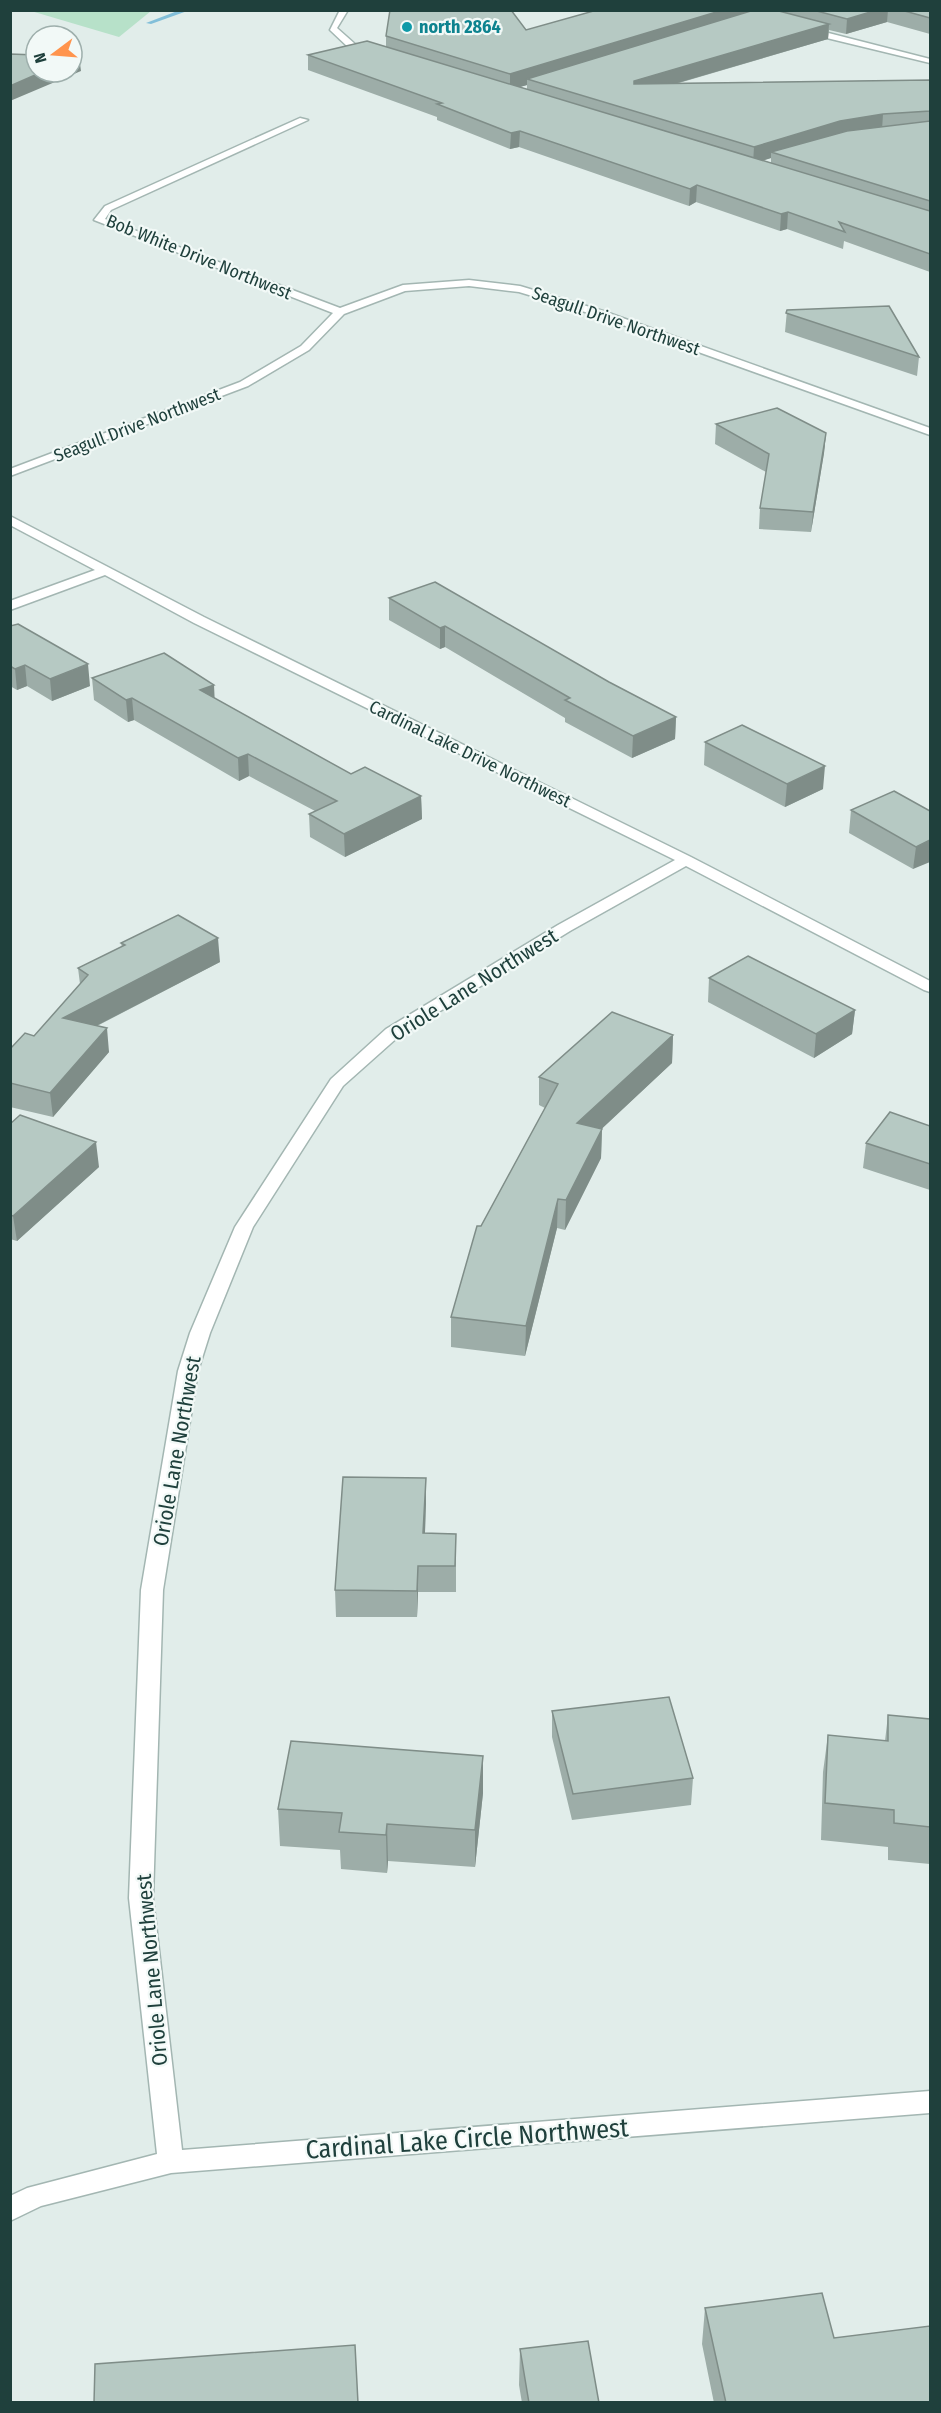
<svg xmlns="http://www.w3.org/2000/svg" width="941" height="2413" font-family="'Fira Sans Condensed',sans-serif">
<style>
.green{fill:#b7e1c9}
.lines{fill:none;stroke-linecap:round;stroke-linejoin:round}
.stream{fill:#82bfd9;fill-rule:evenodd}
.minor-casing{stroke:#a3b6b2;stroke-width:3}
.minor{fill:#fff;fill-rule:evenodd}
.wall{fill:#9dada8;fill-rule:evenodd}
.shaded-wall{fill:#7f8d88}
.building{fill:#b6c9c3;stroke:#7f8d88;stroke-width:1.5}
.culture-dot{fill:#0f9aa8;stroke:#f2f9f7;stroke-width:2}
.labels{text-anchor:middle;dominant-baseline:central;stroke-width:4.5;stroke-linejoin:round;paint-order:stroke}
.far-culture-label{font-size:18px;font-weight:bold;fill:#0d838f;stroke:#f2f9f7;text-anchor:start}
.far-street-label{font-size:18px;fill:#1f403c;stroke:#f2f9f7}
.street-label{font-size:21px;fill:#1f403c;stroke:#f2f9f7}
.near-street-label{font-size:26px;fill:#1f403c;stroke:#f2f9f7}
</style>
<rect width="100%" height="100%" fill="#e1edea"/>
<!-- green -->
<path class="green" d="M 31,11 L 151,10 L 151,11 L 119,37 Z"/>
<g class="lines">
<!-- stream -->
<path class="stream" d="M 180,10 L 190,10 L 151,24 L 146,23 Z"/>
<defs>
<path id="minor" d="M 340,10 L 348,10 L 337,28 L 355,44 L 375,50 L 375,54 L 349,48 L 330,30 Z
M 805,27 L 930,59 L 930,63 L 802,32 Z
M 300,118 L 308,120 L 111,210 L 105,219 L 340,308 L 403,285 L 469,280 L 520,286 L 603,311 L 930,428 L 930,435 L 595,315 L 519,292 L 469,286 L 405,291 L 344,314 L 309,350 L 248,386 L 10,476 L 10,469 L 240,382 L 301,346 L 333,313 L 94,220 L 105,206 Z
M 10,516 L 204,617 L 691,857 L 930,981 L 930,992 L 924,990 L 686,866 L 570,931 L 398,1037 L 343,1086 L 253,1227 L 210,1333 L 198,1371 L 163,1590 L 153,1898 L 182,2150 L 930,2091 L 930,2113 L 171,2173 L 41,2206 L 10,2221 L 10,2196 L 27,2188 L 157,2154 L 129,1898 L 141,1590 L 178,1371 L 190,1333 L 235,1227 L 331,1079 L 386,1029 L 558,925 L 675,860 L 194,623 L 105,575 L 10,610 L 10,601 L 95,570 L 10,525 Z"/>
</defs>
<!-- minor casing -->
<use href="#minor" class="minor-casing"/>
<!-- minor -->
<use href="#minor" class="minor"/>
</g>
<!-- wall -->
<path class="wall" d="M 597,10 L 747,10 L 747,13 L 754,10 L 930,10 L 930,34 L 887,22 L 846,34 L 829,30 L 828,39 L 679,83 L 930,80 L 930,272 L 844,241 L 843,249 L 787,229 L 780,231 L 696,202 L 689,206 L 519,147 L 510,149 L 437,120 L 437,117 L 308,70 L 308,55 L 386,47 L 386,36 L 526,30 ZM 527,85 L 527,89 L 519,87 ZM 771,158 L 771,163 L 763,160 Z
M 787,310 L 919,357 L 917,376 L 785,332 Z
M 716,424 L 826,433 L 824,453 L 811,532 L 759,529 L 760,508 L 766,472 L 715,444 Z
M 389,598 L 609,682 L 676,717 L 675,739 L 632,758 L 565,722 L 565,718 L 445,647 L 440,649 L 389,620 Z
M 10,626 L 90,686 L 52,701 L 27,686 L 17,690 L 10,686 Z
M 92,678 L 214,698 L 351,774 L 421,796 L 422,819 L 345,857 L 310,837 L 309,814 L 315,811 L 249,776 L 239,781 L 134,720 L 128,722 L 94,700 Z
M 705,742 L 823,789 L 785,807 L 704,765 Z
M 851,810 L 930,811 L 913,869 L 849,833 Z
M 121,943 L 220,962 L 97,1026 L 109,1052 L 53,1117 L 10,1107 L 10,1049 L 34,1036 L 80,984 L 78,968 L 122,947 Z
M 709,978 L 855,1010 L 852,1034 L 814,1058 L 708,1002 Z
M 673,1035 L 672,1063 L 602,1128 L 601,1158 L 565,1230 L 557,1228 L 525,1356 L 451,1347 L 451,1317 L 481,1226 L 545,1108 L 539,1105 L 539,1077 Z
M 10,1124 L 99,1167 L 17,1241 L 10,1239 Z
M 930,1126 L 930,1190 L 863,1168 L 866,1143 Z
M 426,1478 L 425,1533 L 456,1534 L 456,1592 L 418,1592 L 417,1617 L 336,1617 L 335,1590 Z
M 552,1711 L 693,1778 L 691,1805 L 572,1820 L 552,1737 Z
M 888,1715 L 930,1719 L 930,1864 L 888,1860 L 888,1847 L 821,1840 L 823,1772 L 828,1735 L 885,1741 Z
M 483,1793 L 475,1867 L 388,1861 L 387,1873 L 341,1869 L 340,1850 L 280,1846 L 278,1809 Z
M 705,2308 L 834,2338 L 930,2403 L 714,2403 L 702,2344 Z
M 520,2349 L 599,2403 L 522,2403 L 519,2385 Z"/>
<!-- shaded-wall -->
<path class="shaded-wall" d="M 723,10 L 747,10 L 747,18 L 527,79 L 527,85 L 510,90 L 510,74 Z
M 877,10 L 888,10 L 887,22 L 846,34 L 847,19 Z
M 829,24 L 828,39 L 633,96 L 634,81 Z
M 79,56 L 81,71 L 10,101 L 10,86 L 42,72 L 72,72 L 72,59 Z
M 883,114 L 882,130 L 771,152 L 771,158 L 753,164 L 754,147 L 840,121 Z
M 520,131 L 519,147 L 510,149 L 511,133 Z
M 697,185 L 696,202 L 689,206 L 690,189 Z
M 788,212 L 787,229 L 780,231 L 781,214 Z
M 826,433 L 824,453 L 811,532 L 813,512 Z
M 445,626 L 445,647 L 440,649 L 440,628 Z
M 88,664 L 90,686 L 52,701 L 50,679 Z
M 25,665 L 27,686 L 17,690 L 15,669 Z
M 214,685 L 215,706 L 200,690 Z
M 132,698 L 134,720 L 128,722 L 126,700 Z
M 676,717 L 675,739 L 632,758 L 633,736 Z
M 248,754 L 249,776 L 239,781 L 238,758 Z
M 825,766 L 823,789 L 785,807 L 787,784 Z
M 421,796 L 422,819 L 345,857 L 344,834 Z
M 930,840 L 930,862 L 913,869 L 916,847 Z
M 218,938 L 220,962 L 65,1042 L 63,1018 Z
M 855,1010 L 852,1034 L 814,1058 L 816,1034 Z
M 107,1028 L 109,1052 L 53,1117 L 50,1093 Z
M 673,1035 L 672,1063 L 576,1153 L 577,1123 Z
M 602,1129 L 601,1158 L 565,1230 L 566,1200 Z
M 96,1142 L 99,1167 L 17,1241 L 13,1216 Z
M 558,1199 L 557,1228 L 525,1356 L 526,1326 Z
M 426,1478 L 426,1504 L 424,1560 L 423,1533 Z
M 418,1566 L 418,1592 L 417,1617 L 417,1591 Z
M 483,1756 L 483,1793 L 475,1867 L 475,1830 Z
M 387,1824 L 388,1861 L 387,1873 L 386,1835 Z"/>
<!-- building -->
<path class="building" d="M 390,10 L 511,10 L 526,30 L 597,10 L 723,10 L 510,74 L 386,36 Z
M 754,10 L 775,10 L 829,24 L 634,81 L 634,84 L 930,80 L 930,111 L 883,114 L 840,121 L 754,147 L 527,79 Z
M 813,10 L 877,10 L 847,19 Z
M 901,10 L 930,10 L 930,18 Z
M 367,41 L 930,211 L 930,254 L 839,222 L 845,232 L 788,212 L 781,214 L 697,185 L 690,189 L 520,131 L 511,133 L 437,104 L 442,103 L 308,55 Z
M 10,54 L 36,55 L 36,72 L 42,72 L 10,86 Z
M 72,56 L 79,56 L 72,59 Z
M 930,121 L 930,201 L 771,152 L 847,131 Z
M 889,306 L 919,357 L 786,313 L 787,310 Z
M 777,408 L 826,433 L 813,512 L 760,508 L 769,454 L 716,424 Z
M 435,582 L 609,682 L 676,717 L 633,736 L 565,700 L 570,698 L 445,626 L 440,628 L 389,598 Z
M 18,624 L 88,664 L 50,679 L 25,665 L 15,669 L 10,666 L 10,626 Z
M 164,653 L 214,685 L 200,690 L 351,774 L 365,767 L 421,796 L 344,834 L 309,814 L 337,801 L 248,754 L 238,758 L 132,698 L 126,700 L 92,678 Z
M 742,725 L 825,766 L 787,784 L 705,742 Z
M 894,791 L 930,811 L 930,840 L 916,847 L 851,810 Z
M 178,915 L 218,938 L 63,1018 L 107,1028 L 50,1093 L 10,1083 L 10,1049 L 25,1033 L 34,1036 L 88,975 L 78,968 L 125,945 L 121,943 Z
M 748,956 L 855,1010 L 816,1034 L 709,978 Z
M 612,1012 L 673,1035 L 577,1123 L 602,1129 L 566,1200 L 558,1199 L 526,1326 L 451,1317 L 477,1226 L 481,1226 L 558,1084 L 539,1077 Z
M 890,1112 L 930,1126 L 930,1164 L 866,1143 Z
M 20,1115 L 96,1142 L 13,1216 L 10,1215 L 10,1124 Z
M 343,1477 L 426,1478 L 423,1533 L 456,1534 L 455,1566 L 418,1566 L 417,1591 L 335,1590 Z
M 669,1697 L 693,1778 L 573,1794 L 552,1711 Z
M 888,1715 L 930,1719 L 930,1827 L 894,1823 L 894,1810 L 825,1803 L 828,1735 L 888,1741 Z
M 291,1741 L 483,1756 L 475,1830 L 387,1824 L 386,1835 L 339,1832 L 342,1813 L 278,1809 Z
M 822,2293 L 834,2338 L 930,2326 L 930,2403 L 726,2403 L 705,2308 Z
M 588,2341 L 599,2403 L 529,2403 L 520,2349 Z
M 355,2345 L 358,2403 L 94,2403 L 95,2364 Z"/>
<!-- markers -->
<circle class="culture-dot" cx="407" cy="27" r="6"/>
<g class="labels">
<!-- far-culture labels -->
<g class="far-culture-label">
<text x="419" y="27">north 2864</text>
</g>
<!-- far-street labels -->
<g class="far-street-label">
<text transform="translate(199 257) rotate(22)">Bob White Drive Northwest</text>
<text transform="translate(616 321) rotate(19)">Seagull Drive Northwest</text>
<text transform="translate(137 425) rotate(-21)">Seagull Drive Northwest</text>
<text transform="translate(470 754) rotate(26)">Cardinal Lake Drive Northwest</text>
</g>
<!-- street labels -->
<g class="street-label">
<text transform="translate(474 985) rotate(-32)">Oriole Lane Northwest</text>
<text transform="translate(177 1451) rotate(-80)">Oriole Lane Northwest</text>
<text transform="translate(152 1970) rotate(-95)">Oriole Lane Northwest</text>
</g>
<!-- near-street labels -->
<g class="near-street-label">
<text transform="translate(467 2139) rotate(-4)">Cardinal Lake Circle Northwest</text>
</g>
</g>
<!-- border -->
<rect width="941" height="2413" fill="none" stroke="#1f403c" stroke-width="24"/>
<!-- north arrow -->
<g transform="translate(54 54) rotate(254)"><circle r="28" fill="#f2f9f7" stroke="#9eafac" stroke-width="1.5"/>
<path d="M0-4.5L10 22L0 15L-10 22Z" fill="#ff944d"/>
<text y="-9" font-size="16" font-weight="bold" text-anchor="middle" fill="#1f403c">N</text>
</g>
</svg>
